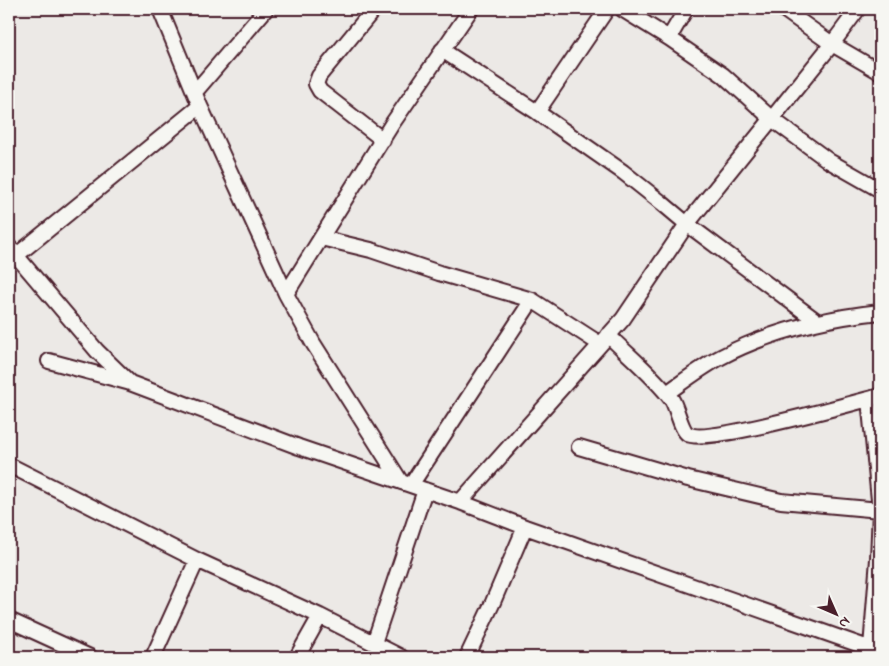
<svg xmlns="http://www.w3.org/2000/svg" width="889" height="666" font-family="'Indie Flower',sans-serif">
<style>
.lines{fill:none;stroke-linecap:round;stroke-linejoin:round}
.minor-casing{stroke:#4a1f2b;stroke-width:18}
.minor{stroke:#f6f6f2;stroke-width:14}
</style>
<rect width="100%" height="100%" fill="#ece9e6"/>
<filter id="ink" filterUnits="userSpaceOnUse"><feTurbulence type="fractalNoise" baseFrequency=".02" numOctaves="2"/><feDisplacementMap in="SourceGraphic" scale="10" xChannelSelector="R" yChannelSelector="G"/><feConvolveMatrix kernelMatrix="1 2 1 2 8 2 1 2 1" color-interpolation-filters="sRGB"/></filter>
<g filter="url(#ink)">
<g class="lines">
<defs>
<path id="minor" d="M 160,9 L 200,106 L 286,294 L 313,343 L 401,482
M 374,9 L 319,76 L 316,84 L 320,91 L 383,140
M 622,9 L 669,38 L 723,75 L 772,119 L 829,161 L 880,190
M 783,9 L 832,44 L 880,72
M 669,38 L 686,9
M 442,50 L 537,112 L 623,172 L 662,203 L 687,224 L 818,322
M 195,92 L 266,9
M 537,112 L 607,9
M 321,238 L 371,250 L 439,273 L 532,300 L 600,344
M 9,247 L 97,351 L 130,383 L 299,447 L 460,502 L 525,527 L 880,652
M 17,255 L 200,106
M 286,294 L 392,124 L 471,9
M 608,335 C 629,356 654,376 672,400 C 677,408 681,430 688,434 C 705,445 853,403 880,396
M 49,361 L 127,382
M 667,393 C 684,381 702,367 721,357 C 771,331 825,318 880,312
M 869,399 L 880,510 L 878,559 L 871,648
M 579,447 L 688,479 L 781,501 L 880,510
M 9,465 L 197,560 L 320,616 L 401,657
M 411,485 L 532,300
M 460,502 L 623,319 L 687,224 L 832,44 L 858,9
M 9,620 L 90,657
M 374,643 L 425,490
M 153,657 L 197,560
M 297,657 L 320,616
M 467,657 L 493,602 L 525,527"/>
</defs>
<!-- minor casing -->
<use href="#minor" class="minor-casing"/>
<!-- minor -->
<use href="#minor" class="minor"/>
</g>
</g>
<!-- margin -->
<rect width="889" height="666" fill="none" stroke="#f6f6f2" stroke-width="30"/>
<rect x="15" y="15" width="859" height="636" fill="none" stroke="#4a1f2b" stroke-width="2" filter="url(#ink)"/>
<!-- north arrow -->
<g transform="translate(836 614) rotate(135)" stroke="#f6f6f2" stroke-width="4" paint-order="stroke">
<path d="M0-4L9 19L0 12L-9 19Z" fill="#4a1f2b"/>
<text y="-8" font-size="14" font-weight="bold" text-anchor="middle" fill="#4a1f2b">N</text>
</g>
</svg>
